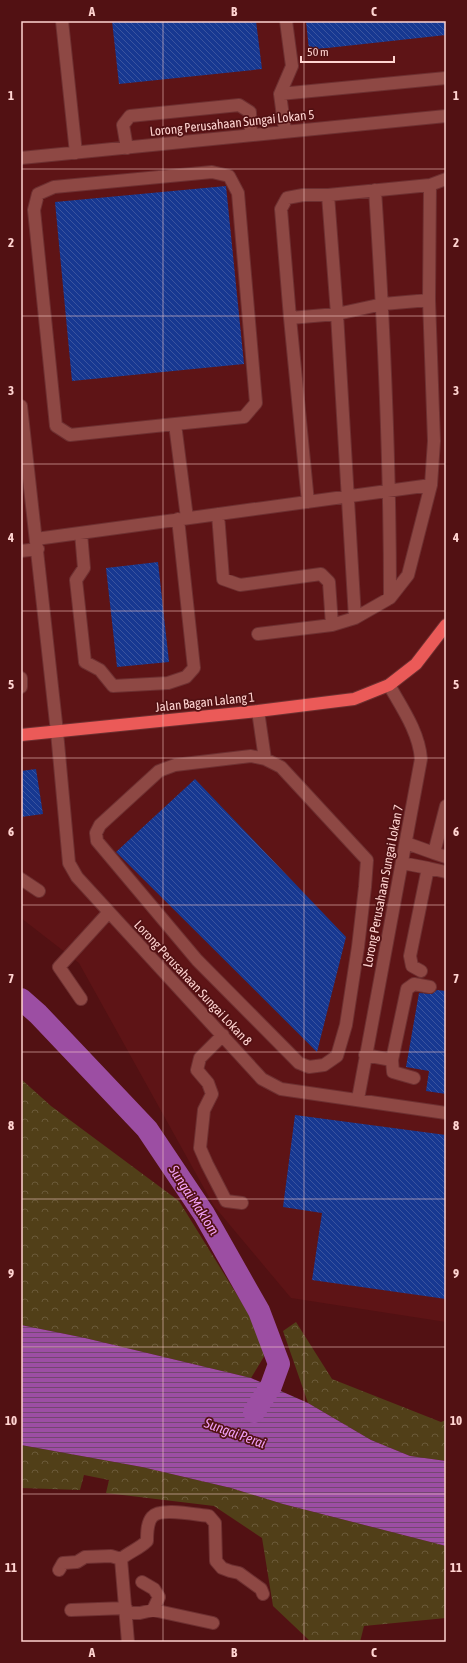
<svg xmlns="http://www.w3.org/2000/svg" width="467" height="1663" font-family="'Asap Condensed',sans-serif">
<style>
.built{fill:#5e1416}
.forest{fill:url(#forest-crowns)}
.water{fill:url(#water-rules)}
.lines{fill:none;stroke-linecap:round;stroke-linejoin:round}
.river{stroke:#9c4ea3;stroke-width:22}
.building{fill:url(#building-back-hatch)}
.minor-casing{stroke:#6e3031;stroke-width:14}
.major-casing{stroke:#6e3031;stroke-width:14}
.minor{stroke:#8e4844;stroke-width:12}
.major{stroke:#eb5a58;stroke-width:12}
.grid{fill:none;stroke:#ffd4d1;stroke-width:1;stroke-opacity:0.55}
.labels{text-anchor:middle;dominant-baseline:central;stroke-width:3.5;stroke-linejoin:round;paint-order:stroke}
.street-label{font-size:13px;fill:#ffd4d1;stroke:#521113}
.water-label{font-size:14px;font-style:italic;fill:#f1a0f7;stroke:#521113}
.neatline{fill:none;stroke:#ffd4d1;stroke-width:1.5}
.grid-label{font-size:13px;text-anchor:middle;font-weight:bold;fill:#ffd4d1}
</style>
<defs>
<pattern id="forest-crowns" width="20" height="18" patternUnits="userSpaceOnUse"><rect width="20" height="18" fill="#513f18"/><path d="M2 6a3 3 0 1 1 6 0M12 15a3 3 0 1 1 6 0" fill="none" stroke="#6b5a39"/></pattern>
<pattern id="water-rules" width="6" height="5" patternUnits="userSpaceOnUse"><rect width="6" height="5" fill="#9c4ea3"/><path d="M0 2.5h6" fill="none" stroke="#744771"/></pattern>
<pattern id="building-back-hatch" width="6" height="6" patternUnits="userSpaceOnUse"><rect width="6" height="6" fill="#173891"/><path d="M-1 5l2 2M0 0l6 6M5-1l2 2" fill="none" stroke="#3a549f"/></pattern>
</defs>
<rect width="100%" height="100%" fill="#521113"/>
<!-- built -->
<path class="built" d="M 21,21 L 446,21 L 446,1322 L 291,1298 L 214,1206 L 79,963 L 21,918 Z"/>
<!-- forest -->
<path class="forest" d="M 21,1079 L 51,1106 L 179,1201 L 255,1324 L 265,1355 L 251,1378 L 85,1338 L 21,1325 Z
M 296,1322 L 332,1379 L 441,1422 L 446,1420 L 446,1461 L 410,1456 L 371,1440 L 308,1403 L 283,1331 Z
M 21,1445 L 142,1467 L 231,1488 L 283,1504 L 446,1546 L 446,1618 L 364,1626 L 360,1642 L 311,1642 L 273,1606 L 262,1538 L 214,1506 L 106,1493 L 109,1480 L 84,1475 L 80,1490 L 21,1488 Z"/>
<!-- water -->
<path class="water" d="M 21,1325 L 85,1338 L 251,1378 L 308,1403 L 371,1440 L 410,1456 L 446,1461 L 446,1546 L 283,1504 L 231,1488 L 142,1467 L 21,1445 Z"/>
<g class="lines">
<!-- river -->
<path class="river" d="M 21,999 L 38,1014 L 147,1129 L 204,1214 L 259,1311 L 279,1364 L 271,1386 L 254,1412"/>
</g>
<!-- building -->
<path class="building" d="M 112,21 L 256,21 L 262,69 L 119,84 Z
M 306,21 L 446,21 L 446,35 L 309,50 Z
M 226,186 L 244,364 L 72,381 L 55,202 Z
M 158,562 L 169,662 L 117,667 L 106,568 Z
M 36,769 L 43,814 L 21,817 L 21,771 Z
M 195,779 L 346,937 L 317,1052 L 116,852 Z
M 437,990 L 446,991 L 446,1094 L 426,1091 L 429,1071 L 406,1067 L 419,993 L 432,994 Z
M 295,1115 L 446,1135 L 446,1299 L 312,1280 L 322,1213 L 283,1207 Z"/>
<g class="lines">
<defs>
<path id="minor" d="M 62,21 L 76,153
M 280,94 L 446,78
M 285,131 L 280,94 L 292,66 L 286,21
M 127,148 L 123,125 L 130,116 L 239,105 L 250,112 L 251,135
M 21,158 L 446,116
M 375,190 C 384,326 390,461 390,598
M 328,195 L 337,314 L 355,618
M 290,318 L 337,314 L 383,304 L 429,300
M 21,406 L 57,732 L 69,863 L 77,877 L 262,1079 L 281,1089 L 446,1113
M 175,424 L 70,435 L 56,426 L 34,210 L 38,194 L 54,187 L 212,172 L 229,176 L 238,193 L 256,403 L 244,417 L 175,424 L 187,518
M 308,502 L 290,318 L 281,209 L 287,198 L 303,195 L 328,195 L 430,185 L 446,179
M 218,514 L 223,579 L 240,585 L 321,574 L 329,582 L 332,625 L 258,634
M 81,533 L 84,568 L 76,580 L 85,662 L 100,670 L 113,686 L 168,683 L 186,677 L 194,668 L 178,519
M 36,539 L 431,485
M 21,551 L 38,549
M 332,625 L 355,618 L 390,598 L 408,575 L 431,485 L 434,441 L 429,300 L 430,185
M 21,678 L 21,687
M 258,711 L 265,759
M 251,756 L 265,759 L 281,767 L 367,860 L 365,887 L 358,947 L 346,1025 L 337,1056 L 324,1065 L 309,1067 L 299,1063 L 197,960 L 97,841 L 96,833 L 100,825 L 159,771 L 175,765 Z
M 406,843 L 434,853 L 446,806
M 434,853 L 446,857
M 402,863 L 428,868 L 410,956 L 412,966 L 421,971
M 428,868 L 446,872
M 21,879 L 39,891
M 81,999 L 59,967 L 109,912
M 223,1035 L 200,1058 L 197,1070 L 208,1083 L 212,1094 L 204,1110 L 200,1148 L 207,1164 L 226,1201 L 242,1203
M 365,1055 L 392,1060 L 407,989 L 414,984 L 430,987
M 392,1060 L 393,1072 L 414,1078
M 358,1099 L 421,759 C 419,732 402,708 389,685
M 121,1559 C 129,1552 139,1549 147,1541 C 147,1533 147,1523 152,1517 C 160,1507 197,1515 209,1516 L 215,1523 L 216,1561 L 222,1568 L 230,1571 L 239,1573 L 261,1589 L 263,1594
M 121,1559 L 128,1642
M 59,1570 L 63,1563 L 77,1562 L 85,1557 L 111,1556 L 121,1559
M 142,1582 L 154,1589 L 159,1597 L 153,1610
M 71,1610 L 126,1608
M 126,1613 L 140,1613 L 153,1610 L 213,1623"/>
<path id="major" d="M 21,735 L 258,711 L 354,699 L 389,685 L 416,664 L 446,625"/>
</defs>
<!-- minor casing -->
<use href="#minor" class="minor-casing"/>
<!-- major casing -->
<use href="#major" class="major-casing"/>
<!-- minor -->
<use href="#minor" class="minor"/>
<!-- major -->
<use href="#major" class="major"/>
</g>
<!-- grid -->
<path class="grid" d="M 163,21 L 163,1642M 304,21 L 304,1642M 21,169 L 446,169M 21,316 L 446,316M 21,464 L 446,464M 21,611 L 446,611M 21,758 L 446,758M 21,905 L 446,905M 21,1052 L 446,1052M 21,1199 L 446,1199M 21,1347 L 446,1347M 21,1494 L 446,1494"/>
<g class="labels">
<!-- street labels -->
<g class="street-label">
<text transform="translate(232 123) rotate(-6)">Lorong Perusahaan Sungai Lokan 5</text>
<text transform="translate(205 702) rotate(-6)">Jalan Bagan Lalang 1</text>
<text transform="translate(383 886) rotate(-79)">Lorong Perusahaan Sungai Lokan 7</text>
<text transform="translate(193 983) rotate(47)">Lorong Perusahaan Sungai Lokan 8</text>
</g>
<!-- water labels -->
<g class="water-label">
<text transform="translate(194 1200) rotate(57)">Sungai Maklom</text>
<text transform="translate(235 1433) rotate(20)">Sungai Perai</text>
</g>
</g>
<!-- border -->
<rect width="467" height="1663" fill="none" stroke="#521113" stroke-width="44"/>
<!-- scale -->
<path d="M301 56v6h93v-6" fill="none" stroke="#ffd4d1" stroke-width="2"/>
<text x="307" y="56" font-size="12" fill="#ffd4d1" stroke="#521113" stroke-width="3" paint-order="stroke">50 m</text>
<rect x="22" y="22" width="423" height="1619" class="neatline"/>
<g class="grid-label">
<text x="92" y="16">A</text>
<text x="234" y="16">B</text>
<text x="374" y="16">C</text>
<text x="11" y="100">1</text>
<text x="456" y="100">1</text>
<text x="11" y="247">2</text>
<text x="456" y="247">2</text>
<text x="11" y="395">3</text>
<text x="456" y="395">3</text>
<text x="11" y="542">4</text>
<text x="456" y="542">4</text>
<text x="11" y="689">5</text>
<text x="456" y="689">5</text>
<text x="11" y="836">6</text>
<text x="456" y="836">6</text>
<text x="11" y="983">7</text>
<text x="456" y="983">7</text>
<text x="11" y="1130">8</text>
<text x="456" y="1130">8</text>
<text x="11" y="1278">9</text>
<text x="456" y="1278">9</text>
<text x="11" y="1425">10</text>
<text x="456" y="1425">10</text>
<text x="11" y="1572">11</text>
<text x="456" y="1572">11</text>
<text x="92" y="1657">A</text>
<text x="234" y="1657">B</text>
<text x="374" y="1657">C</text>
</g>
</svg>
